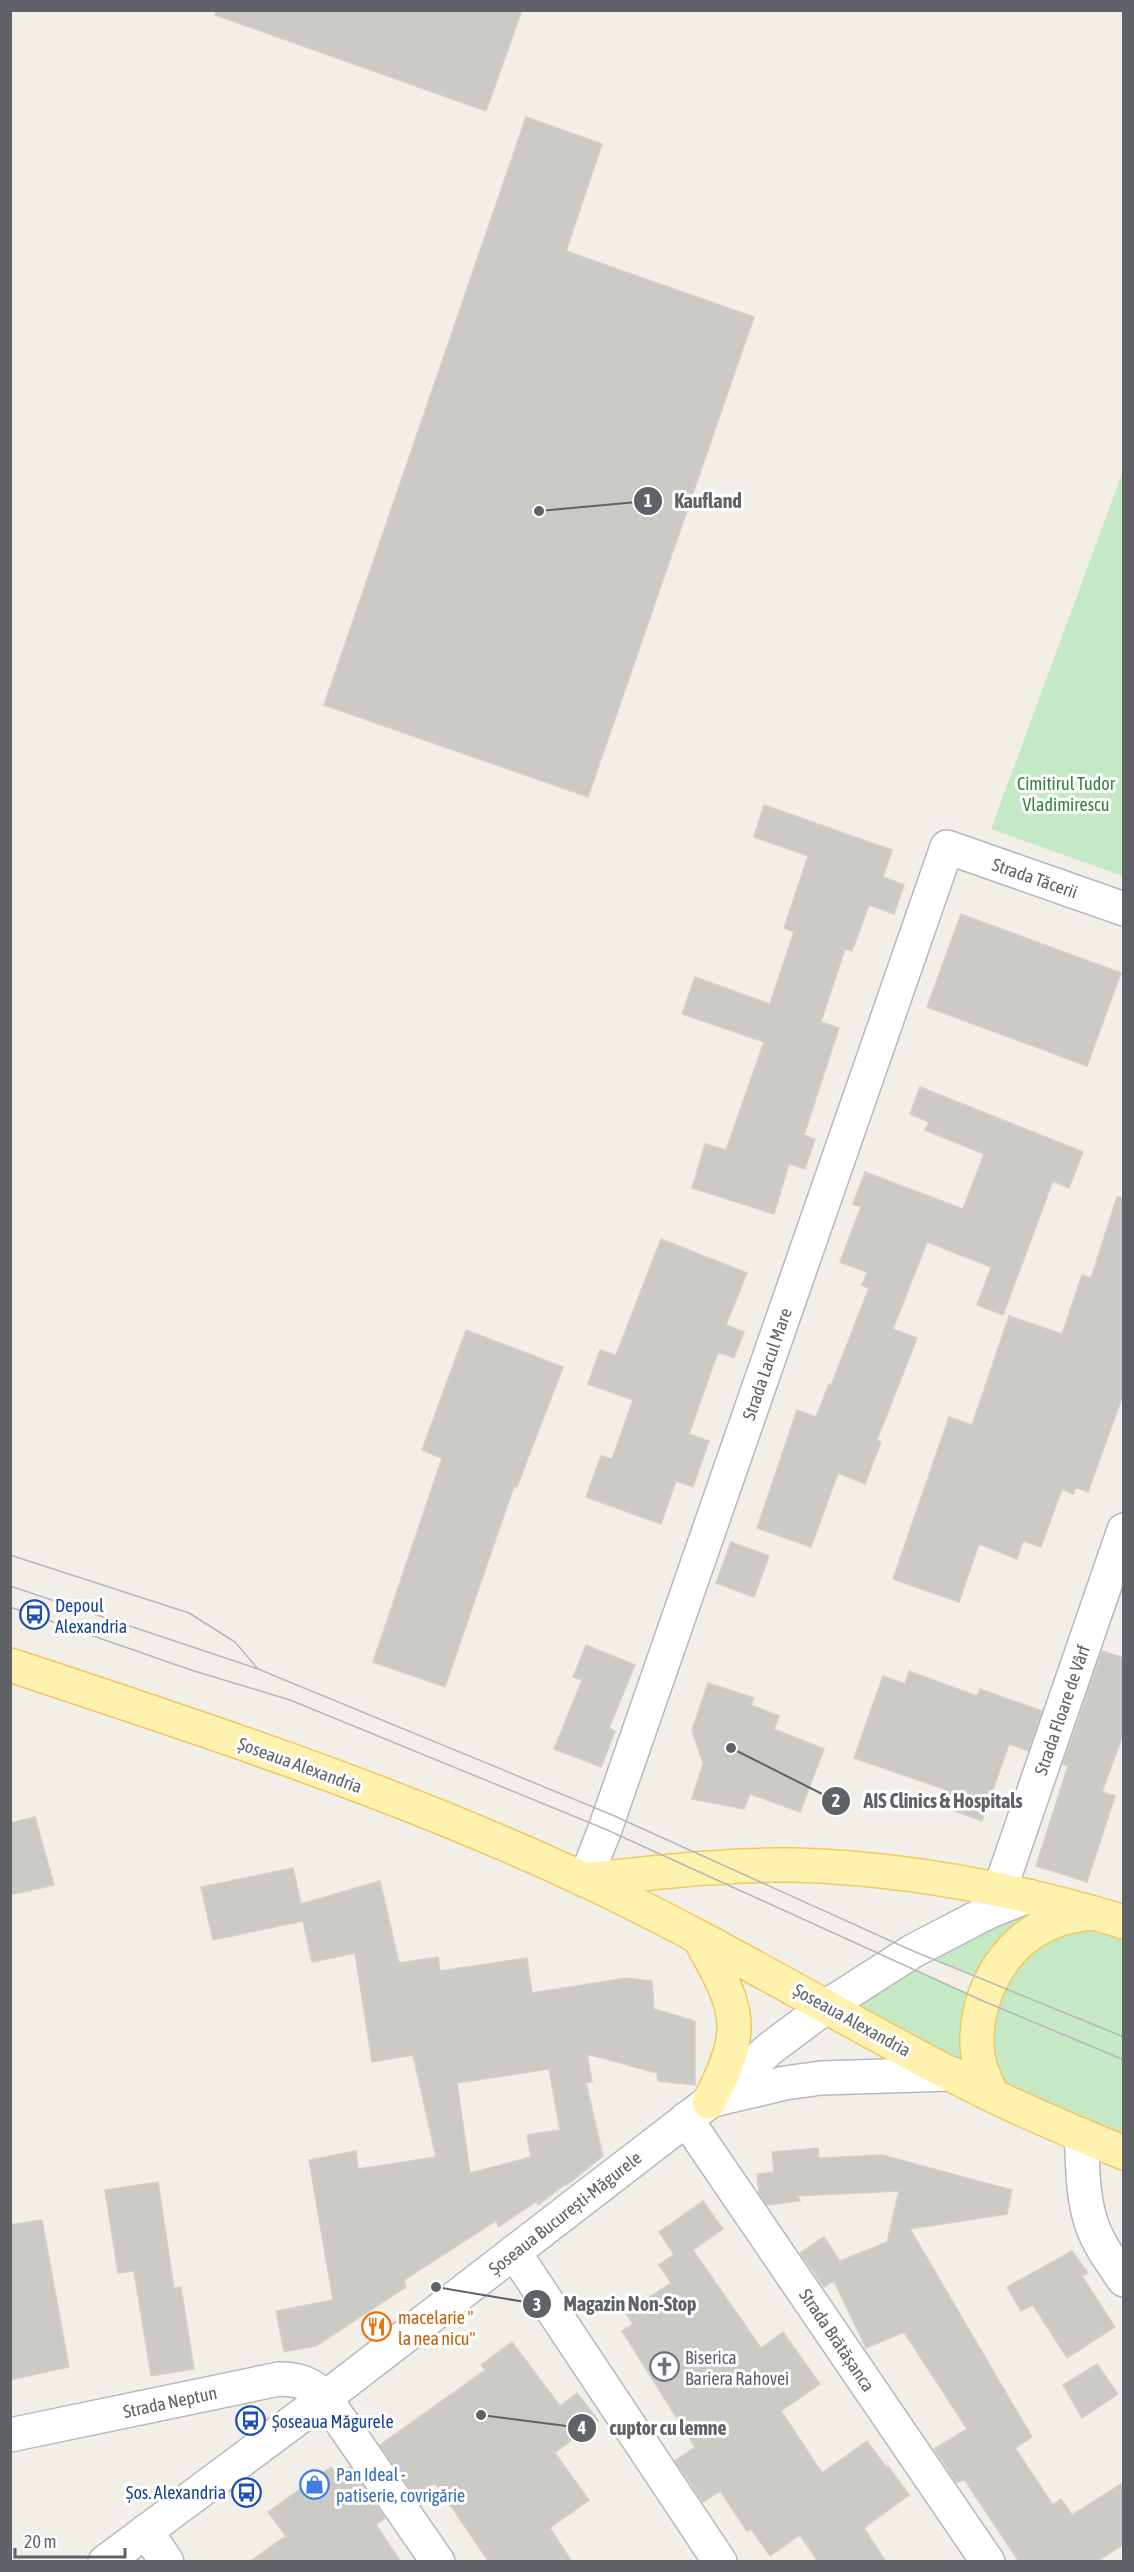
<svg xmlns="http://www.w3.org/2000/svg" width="1134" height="2572" font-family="'Asap Condensed',sans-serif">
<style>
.green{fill:#c5e8c5}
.building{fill:#cccac5;stroke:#d6d1c6;stroke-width:1.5;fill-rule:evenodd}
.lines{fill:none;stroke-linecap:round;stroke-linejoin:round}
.minor-casing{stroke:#b5b8bc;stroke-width:36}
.tertiary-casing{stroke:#b5b8bc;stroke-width:36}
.secondary-casing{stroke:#b6babf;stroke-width:36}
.primary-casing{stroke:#f2c960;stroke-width:36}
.minor{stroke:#fff;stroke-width:33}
.tertiary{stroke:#fff;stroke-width:33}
.secondary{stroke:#fff;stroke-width:33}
.primary{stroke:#fff2af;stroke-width:33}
.tram{stroke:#b6b7b8;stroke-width:1.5}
.labels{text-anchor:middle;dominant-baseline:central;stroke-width:6;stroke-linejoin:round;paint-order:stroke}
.park-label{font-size:18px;fill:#348238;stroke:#fff}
.street-label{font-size:18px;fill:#5f6368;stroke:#fff}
.transit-label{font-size:18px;fill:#164399;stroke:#fff;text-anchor:start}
.food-label{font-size:18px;fill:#c56008;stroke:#fff;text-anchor:start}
.worship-label{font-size:18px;fill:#5b616d;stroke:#fff;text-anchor:start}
.shop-label{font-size:18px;fill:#366cbe;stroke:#fff;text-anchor:start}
.leader{fill:none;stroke:#5f6368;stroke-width:2}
.callout-dot{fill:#5f6368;stroke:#fff;stroke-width:2}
.mark-label{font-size:18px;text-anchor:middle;font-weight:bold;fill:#fff}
.callout-label{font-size:20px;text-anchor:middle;font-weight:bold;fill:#5f6368;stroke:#fff;stroke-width:6;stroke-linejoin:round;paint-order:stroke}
</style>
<rect width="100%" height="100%" fill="#f1efe8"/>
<!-- green -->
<path class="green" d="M 1123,471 L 1123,876 L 991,829 Z
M 1028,1896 L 1123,1922 L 1123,2153 L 827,2006 L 896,1961 L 983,2001 L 990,1982 L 913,1951 Z"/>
<!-- building -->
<path class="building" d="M 216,10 L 522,10 L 486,111 L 215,15 Z
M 526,117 L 602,144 L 566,251 L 754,317 L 588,797 L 324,705 Z
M 764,805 L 892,850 L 883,877 L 904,885 L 894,914 L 869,905 L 852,951 L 845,949 L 821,1022 L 839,1028 L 804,1135 L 815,1139 L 805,1169 L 789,1164 L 774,1214 L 692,1188 L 705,1144 L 726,1150 L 764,1042 L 682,1014 L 695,977 L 770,1004 L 794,932 L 784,928 L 808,856 L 754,837 Z
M 961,914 L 1121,973 L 1087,1066 L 927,1007 Z
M 920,1087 L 1083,1152 L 1069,1188 L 1053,1181 L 1003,1315 L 977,1305 L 991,1267 L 927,1242 L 893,1329 L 917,1338 L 877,1440 L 881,1442 L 865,1484 L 838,1473 L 811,1547 L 757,1528 L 797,1410 L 816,1417 L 829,1384 L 831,1385 L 869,1288 L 862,1285 L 867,1272 L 840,1262 L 861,1207 L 853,1204 L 865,1172 L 963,1209 L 984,1154 L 925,1130 L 929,1122 L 910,1114 Z
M 1117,1197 L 1124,1198 L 1124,1392 L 1088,1492 L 1076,1487 L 1073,1494 L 1062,1489 L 1041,1547 L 1023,1541 L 1017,1559 L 979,1544 L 959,1602 L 893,1579 L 949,1417 L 972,1425 L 1009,1316 L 1062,1334 L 1082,1275 L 1091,1278 Z
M 661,1239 L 747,1273 L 726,1325 L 744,1332 L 734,1358 L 718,1352 L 689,1434 L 709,1441 L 693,1487 L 676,1481 L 661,1524 L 586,1497 L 601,1456 L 612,1459 L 633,1400 L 588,1384 L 600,1350 L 616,1355 Z
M 466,1330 L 563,1367 L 517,1487 L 514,1486 L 445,1687 L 373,1662 L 442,1458 L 422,1450 Z
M 731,1542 L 769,1556 L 754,1597 L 716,1583 Z
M 586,1645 L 635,1665 L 609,1728 L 615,1731 L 601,1767 L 554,1749 L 582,1680 L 573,1677 Z
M 1102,1651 L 1124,1658 L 1124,1732 L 1102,1792 L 1115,1796 L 1087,1882 L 1036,1866 L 1068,1766 L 1063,1764 Z
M 909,1671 L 977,1696 L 980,1689 L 1042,1711 L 1028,1751 L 1009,1744 L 982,1821 L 938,1805 L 944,1789 L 854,1758 L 883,1676 L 905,1684 Z
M 708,1683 L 754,1698 L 751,1705 L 779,1716 L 774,1729 L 824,1749 L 800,1812 L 750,1794 L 744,1809 L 692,1799 L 703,1763 L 692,1730 Z
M 35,1817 L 54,1885 L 10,1895 L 10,1823 Z
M 293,1868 L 301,1904 L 380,1881 L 399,1963 L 438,1957 L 440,1971 L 527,1958 L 532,1993 L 626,1978 L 652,1981 L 654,2009 L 695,2021 L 695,2085 L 658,2081 L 657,2073 L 587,2054 L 592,2082 L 586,2083 L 603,2156 L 567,2185 L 567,2183 L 538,2205 L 537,2201 L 498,2227 L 497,2220 L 404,2280 L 406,2287 L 316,2346 L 284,2352 L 276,2311 L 333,2300 L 309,2160 L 356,2151 L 358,2169 L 436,2157 L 413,2055 L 372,2062 L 355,1953 L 312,1962 L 303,1921 L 213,1940 L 201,1887 ZM 549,2069 L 560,2130 L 527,2135 L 531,2157 L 470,2173 L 457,2083 Z
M 818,2148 L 819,2158 L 882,2155 L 1012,2190 L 1007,2214 L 910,2229 L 1032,2437 L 1015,2448 L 1053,2505 L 1061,2499 L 1072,2515 L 1124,2482 L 1124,2544 L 1096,2562 L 1019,2562 L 964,2479 L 957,2483 L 934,2449 L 967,2429 L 904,2332 L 866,2348 L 834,2281 L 824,2287 L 800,2253 L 824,2237 L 840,2261 L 887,2242 L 899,2191 L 797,2196 L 800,2201 L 767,2205 L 759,2193 L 757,2174 L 774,2172 L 772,2152 Z
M 158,2182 L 174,2288 L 181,2287 L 194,2369 L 151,2376 L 134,2271 L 118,2273 L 105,2190 Z
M 703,2201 L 723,2229 L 693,2250 L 761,2348 L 783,2332 L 820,2384 L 781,2411 L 822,2473 L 867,2441 L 886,2467 L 888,2466 L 909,2495 L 864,2528 L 886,2562 L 818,2562 L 800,2535 L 770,2556 L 751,2529 L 747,2531 L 720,2491 L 703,2502 L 675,2461 L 695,2447 L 622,2331 L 633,2324 L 626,2313 L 671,2283 L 659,2265 L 674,2254 L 659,2232 Z
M 42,2220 L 69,2367 L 10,2380 L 10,2225 Z
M 1072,2251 L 1088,2273 L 1082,2276 L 1115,2327 L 1067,2358 L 1033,2305 L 1021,2311 L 1007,2287 Z
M 512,2342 L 560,2406 L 577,2393 L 598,2420 L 555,2453 L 589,2500 L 550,2528 L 572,2562 L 489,2562 L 435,2483 L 416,2497 L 380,2445 L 485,2370 L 481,2365 Z
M 1097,2364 L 1118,2394 L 1082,2418 L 1063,2385 Z
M 331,2467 L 337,2475 L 350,2467 L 385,2518 L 376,2525 L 401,2562 L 249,2562 L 286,2536 L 268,2512 Z"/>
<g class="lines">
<defs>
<path id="minor" d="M 585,1880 L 605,1829 L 947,847 L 1124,909
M 1000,1889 L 1124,1530
M 686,2119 L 988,2562
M 1081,2135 C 1083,2163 1082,2192 1090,2219 C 1096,2241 1111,2261 1124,2280
M 514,2252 L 720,2562
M 325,2398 L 438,2562
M 146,2531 L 167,2562"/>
<path id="tertiary" d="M 10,2435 L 279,2379 C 299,2379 311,2383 325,2398"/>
<path id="secondary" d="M 713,2100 L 785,2083 L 821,2078 L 952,2074
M 105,2562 L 325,2398 L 709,2102 L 772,2047 L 827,2006 L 913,1951 L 988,1912 L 1028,1896"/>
<path id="primary" d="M 10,1665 C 204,1729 399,1793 583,1879 C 722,1944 852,2025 989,2094 C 1033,2115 1078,2134 1124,2153
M 585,1880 C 654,1873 724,1864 793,1865 C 906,1868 1016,1889 1124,1922
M 699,1938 C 739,2009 748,2027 709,2102
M 992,2095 C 986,2082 980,2070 978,2056 C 971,2001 1002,1940 1055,1921 C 1066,1916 1079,1915 1091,1913"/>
</defs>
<!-- minor casing -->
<use href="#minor" class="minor-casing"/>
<!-- tertiary casing -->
<use href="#tertiary" class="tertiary-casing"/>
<!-- secondary casing -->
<use href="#secondary" class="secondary-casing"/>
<!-- primary casing -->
<use href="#primary" class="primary-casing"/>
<!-- minor -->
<use href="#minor" class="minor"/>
<!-- tertiary -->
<use href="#tertiary" class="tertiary"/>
<!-- secondary -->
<use href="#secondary" class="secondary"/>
<!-- primary -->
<use href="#primary" class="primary"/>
<!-- tram -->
<path class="tram" d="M 10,1555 L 189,1613 L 235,1642 L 258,1669
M 10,1586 L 258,1669 L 610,1814 L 913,1951 L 1124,2037
M 10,1607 L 191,1670 L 290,1700 L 605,1829 L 983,2001 L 1124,2060"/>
</g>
<!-- icons -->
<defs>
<symbol id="bus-ring" viewBox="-11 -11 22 22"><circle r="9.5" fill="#fff" stroke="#1a4fb4" stroke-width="1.5"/><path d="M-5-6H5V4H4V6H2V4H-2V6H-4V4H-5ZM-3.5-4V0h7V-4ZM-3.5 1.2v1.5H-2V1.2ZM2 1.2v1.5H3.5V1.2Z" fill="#1a4fb4"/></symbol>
<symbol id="restaurant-ring" viewBox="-11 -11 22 22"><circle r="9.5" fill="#fff" stroke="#e8710a" stroke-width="1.5"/><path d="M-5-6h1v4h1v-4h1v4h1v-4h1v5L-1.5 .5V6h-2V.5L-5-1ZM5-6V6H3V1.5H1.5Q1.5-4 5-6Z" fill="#e8710a"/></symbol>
<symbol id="church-ring" viewBox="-11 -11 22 22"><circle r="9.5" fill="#fff" stroke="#6b7280" stroke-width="1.5"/><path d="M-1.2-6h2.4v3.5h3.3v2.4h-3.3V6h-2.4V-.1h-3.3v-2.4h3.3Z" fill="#6b7280"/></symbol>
<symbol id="shop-ring" viewBox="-11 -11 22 22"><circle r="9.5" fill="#fff" stroke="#3f7fe0" stroke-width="1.5"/><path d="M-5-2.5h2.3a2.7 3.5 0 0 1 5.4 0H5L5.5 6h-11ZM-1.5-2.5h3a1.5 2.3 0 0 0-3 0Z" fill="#3f7fe0"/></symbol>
</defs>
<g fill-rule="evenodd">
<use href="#bus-ring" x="18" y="1598" width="33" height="33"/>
<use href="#restaurant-ring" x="360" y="2310" width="33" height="33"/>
<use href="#church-ring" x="648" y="2350" width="33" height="33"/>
<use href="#bus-ring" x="234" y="2404" width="33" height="33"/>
<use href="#shop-ring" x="298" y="2468" width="33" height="33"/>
<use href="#bus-ring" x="230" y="2476" width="33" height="33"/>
</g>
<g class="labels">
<!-- park labels -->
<g class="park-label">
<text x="1066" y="783">Cimitirul Tudor<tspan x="1066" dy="21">Vladimirescu</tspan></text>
</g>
<!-- street labels -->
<g class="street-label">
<text transform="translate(1035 878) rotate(19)">Strada Tăcerii</text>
<text transform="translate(767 1364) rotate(-71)">Strada Lacul Mare</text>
<text transform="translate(1062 1710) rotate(-71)">Strada Floare de Vârf</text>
<text transform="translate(300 1765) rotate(20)">Șoseaua Alexandria</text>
<text transform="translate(852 2020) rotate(29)">Șoseaua Alexandria</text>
<text transform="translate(565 2213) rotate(-38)">Șoseaua București-Măgurele</text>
<text transform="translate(837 2340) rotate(56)">Strada Brătășanca</text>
<text transform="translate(170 2402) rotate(-12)">Strada Neptun</text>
</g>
<!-- transit labels -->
<g class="transit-label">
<text x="55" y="1605">Depoul<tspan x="55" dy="21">Alexandria</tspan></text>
<text x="272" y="2421">Șoseaua Măgurele</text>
<text x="226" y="2492" text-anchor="end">Șos. Alexandria</text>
</g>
<!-- food labels -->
<g class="food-label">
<text x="398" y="2317">macelarie "<tspan x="398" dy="21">la nea nicu"</tspan></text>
</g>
<!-- worship labels -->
<g class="worship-label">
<text x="685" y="2357">Biserica<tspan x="685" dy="21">Bariera Rahovei</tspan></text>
</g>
<!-- shop labels -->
<g class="shop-label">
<text x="336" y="2474">Pan Ideal -<tspan x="336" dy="21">patiserie, covrigărie</tspan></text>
</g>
</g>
<!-- callouts -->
<path class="leader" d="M539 511L648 501M731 1748L836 1801M436 2287L537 2304M481 2415L582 2428"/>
<g class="callout-dot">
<circle cx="539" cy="511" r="6"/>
<circle cx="731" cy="1748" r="6"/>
<circle cx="436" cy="2287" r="6"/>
<circle cx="481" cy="2415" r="6"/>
<circle cx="648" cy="501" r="15"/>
<circle cx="836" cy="1801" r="15"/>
<circle cx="537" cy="2304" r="15"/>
<circle cx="582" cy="2428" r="15"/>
</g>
<g class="mark-label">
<text x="648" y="507">1</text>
<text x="836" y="1807">2</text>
<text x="537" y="2311">3</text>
<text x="582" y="2434">4</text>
</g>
<g class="callout-label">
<text x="708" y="508">Kaufland</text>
<text x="943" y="1808">AIS Clinics &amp; Hospitals</text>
<text x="630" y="2311">Magazin Non-Stop</text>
<text x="668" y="2435">cuptor cu lemne</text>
</g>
<!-- border -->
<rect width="1134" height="2572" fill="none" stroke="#5f6368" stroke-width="24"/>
<!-- scale -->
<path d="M15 2548v9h110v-9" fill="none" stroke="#5f6368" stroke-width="3"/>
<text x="24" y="2548" font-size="18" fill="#5f6368" stroke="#ffffff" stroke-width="4.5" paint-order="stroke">20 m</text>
</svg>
